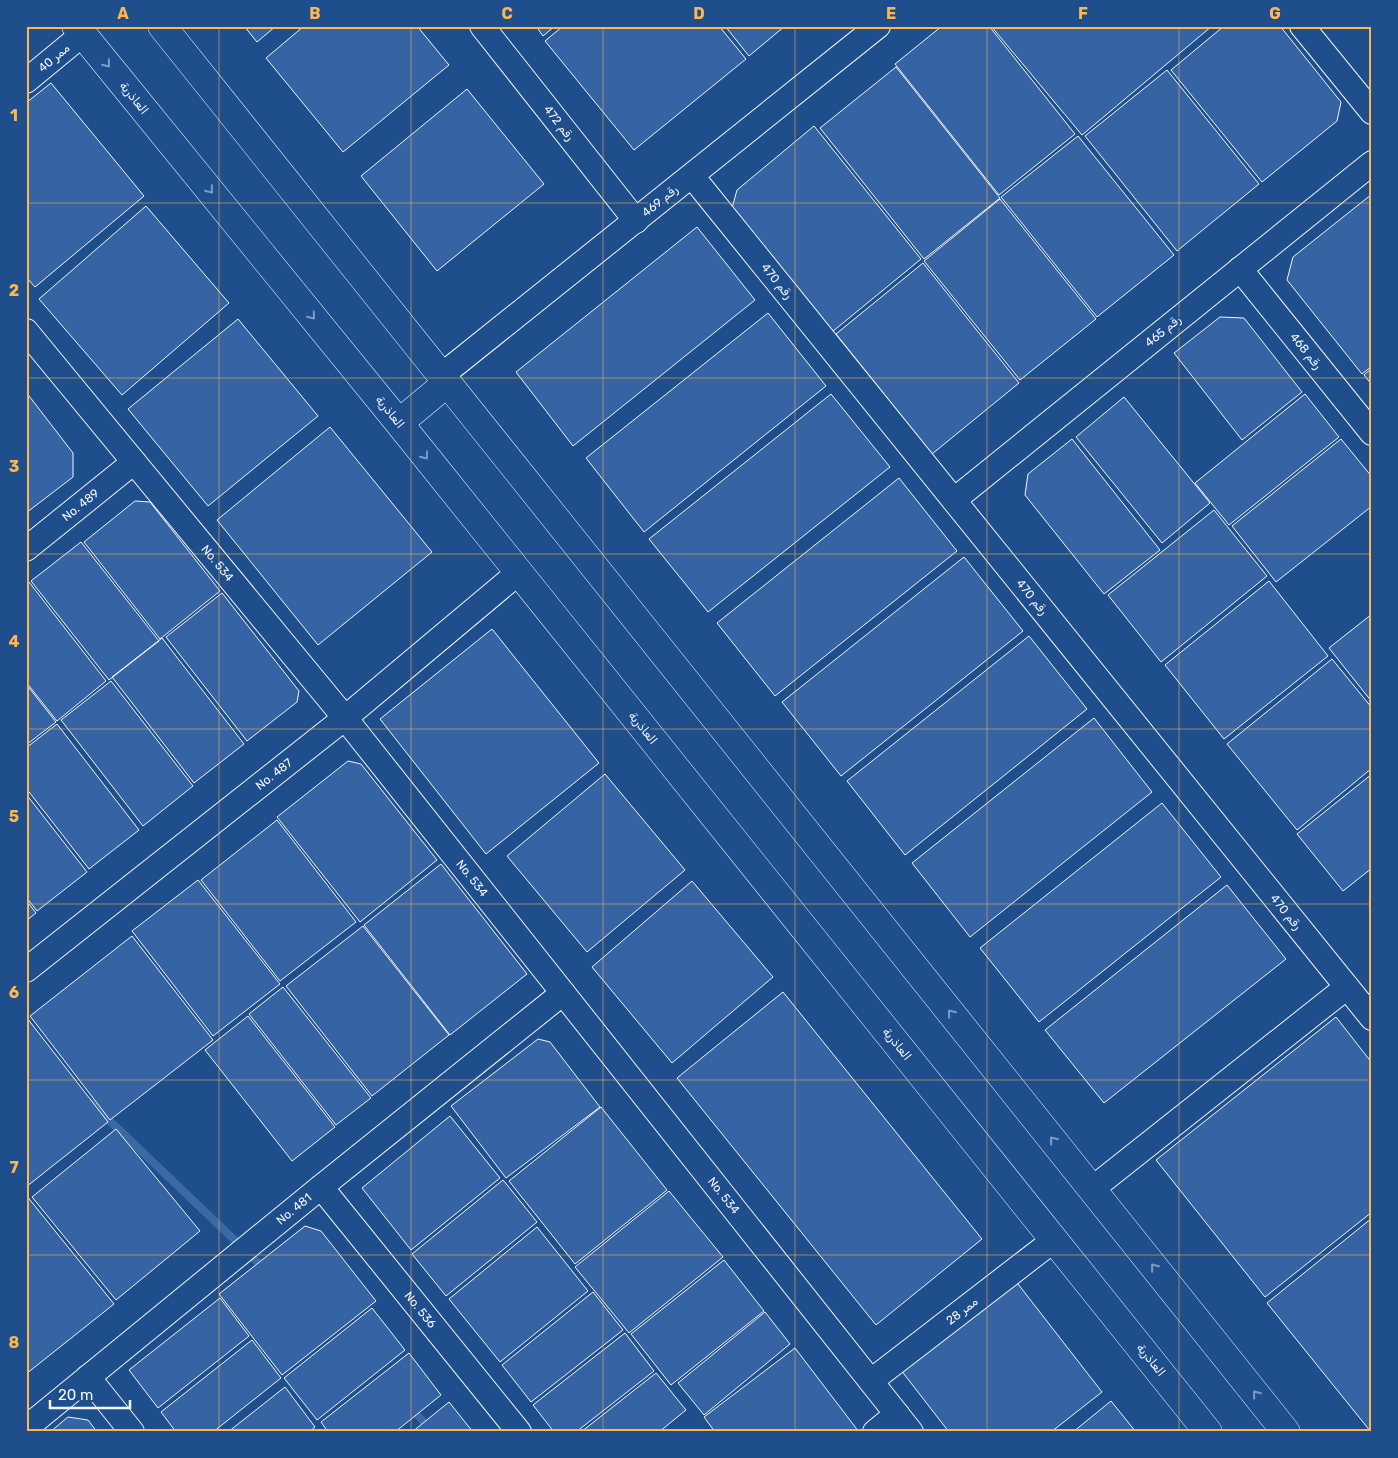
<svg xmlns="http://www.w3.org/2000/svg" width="1398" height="1458" font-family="Rubik,'Noto Naskh Arabic',sans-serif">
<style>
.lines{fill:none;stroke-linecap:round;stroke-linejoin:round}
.stream{stroke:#3b69a3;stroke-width:8}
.building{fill:#3563a3;stroke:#f2f6ff}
.minor-casing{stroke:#f2f6ff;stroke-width:26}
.tertiary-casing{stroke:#f2f6ff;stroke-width:29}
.minor{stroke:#1f4e8c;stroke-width:24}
.tertiary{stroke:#1f4e8c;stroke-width:28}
.oneway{stroke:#7e9ac0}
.grid{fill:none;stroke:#ffb74d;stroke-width:1;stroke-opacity:0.55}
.labels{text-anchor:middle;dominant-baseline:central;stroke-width:4;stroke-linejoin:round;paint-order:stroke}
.street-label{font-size:12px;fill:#f2f6ff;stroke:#1f4e8c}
.neatline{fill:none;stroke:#ffb74d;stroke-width:2}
.grid-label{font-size:16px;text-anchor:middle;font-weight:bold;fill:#ffb74d}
</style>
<rect width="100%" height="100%" fill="#1f4e8c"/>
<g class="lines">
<!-- stream -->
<path class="stream" d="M 91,1103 L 265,1269
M 411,1409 L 431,1429"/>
</g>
<!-- building -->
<path class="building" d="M 244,26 L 276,26 L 257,42 Z
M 304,26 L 417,26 L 449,65 L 343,152 L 266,58 Z
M 536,26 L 555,26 L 543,36 Z
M 563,26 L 719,26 L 746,59 L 634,150 L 545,41 Z
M 725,26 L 785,26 L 749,56 Z
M 942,26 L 989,26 L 1075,134 L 999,195 L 895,64 Z
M 991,26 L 1212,26 L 1082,135 Z
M 1224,26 L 1280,26 L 1341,102 L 1337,121 L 1262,182 L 1171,70 Z
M 896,67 L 1000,198 L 924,259 L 820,128 Z
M 1167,70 L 1259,184 L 1177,251 L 1085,136 Z
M 51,83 L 144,196 L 35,287 L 26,277 L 26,103 Z
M 467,89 L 544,184 L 437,271 L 361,176 Z
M 814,126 L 921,259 L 832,332 L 732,208 L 737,190 Z
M 1078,136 L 1174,255 L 1097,317 L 1001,197 Z
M 1372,194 L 1372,366 L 1362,374 L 1287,280 L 1293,257 Z
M 1000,199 L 1096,319 L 1020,380 L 924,261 Z
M 146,206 L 229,303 L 122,395 L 39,299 Z
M 697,227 L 755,300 L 573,446 L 516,372 Z
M 923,263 L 1019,383 L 932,454 L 836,334 Z
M 768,313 L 826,386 L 644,532 L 586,458 Z
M 1220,317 L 1244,318 L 1302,392 L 1242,440 L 1174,353 Z
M 238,319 L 318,416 L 208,506 L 128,409 Z
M 1372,368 L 1372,385 L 1364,375 Z
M 26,392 L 73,453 L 73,477 L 26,513 Z
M 831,394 L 890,467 L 708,612 L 649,539 Z
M 1305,394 L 1339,437 L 1229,525 L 1195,483 Z
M 1124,397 L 1210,503 L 1162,543 L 1076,437 Z
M 330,427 L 432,552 L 318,645 L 217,520 Z
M 1072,439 L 1160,550 L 1104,594 L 1025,495 L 1028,474 Z
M 1341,439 L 1372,477 L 1372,506 L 1276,582 L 1232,526 Z
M 899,478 L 957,551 L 775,696 L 717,623 Z
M 135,501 L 150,502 L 220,591 L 160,639 L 84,542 Z
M 1214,510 L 1267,576 L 1161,662 L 1108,595 Z
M 81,542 L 159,641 L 109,680 L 31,581 Z
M 964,557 L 1023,631 L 841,776 L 782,702 Z
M 1269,581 L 1328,656 L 1224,739 L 1165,665 Z
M 29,582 L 106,681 L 57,721 L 26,682 L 26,585 Z
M 222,593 L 299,691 L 297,702 L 247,741 L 166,637 Z
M 1372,614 L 1372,702 L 1329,648 Z
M 492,629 L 599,763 L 486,854 L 380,719 Z
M 1029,636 L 1087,709 L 905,855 L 847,781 Z
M 162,638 L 244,744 L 194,783 L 112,677 Z
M 1332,659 L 1372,708 L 1372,768 L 1297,830 L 1227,744 Z
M 111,681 L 193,786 L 143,826 L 61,720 Z
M 26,684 L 56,722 L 26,745 Z
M 1094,718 L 1152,792 L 970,937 L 912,863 Z
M 57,724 L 139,830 L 89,869 L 26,788 L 26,748 Z
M 348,761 L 361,764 L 437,860 L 360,922 L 277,817 Z
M 605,774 L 685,870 L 587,952 L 507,856 Z
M 1372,774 L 1372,868 L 1343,891 L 1297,834 Z
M 26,794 L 87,872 L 37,911 L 26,897 Z
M 1162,803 L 1221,877 L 1039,1022 L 980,948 Z
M 277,820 L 356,922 L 280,981 L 201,880 Z
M 441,864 L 527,974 L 450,1035 L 364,925 Z
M 198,880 L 280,984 L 213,1036 L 132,931 Z
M 692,881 L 773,977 L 672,1063 L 592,967 Z
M 1227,885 L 1286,959 L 1104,1103 L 1045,1030 Z
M 26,900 L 36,913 L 26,921 Z
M 363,926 L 449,1035 L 372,1096 L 286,986 Z
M 132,936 L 213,1040 L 110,1120 L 30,1016 Z
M 283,987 L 371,1098 L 336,1125 L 249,1014 Z
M 783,992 L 982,1239 L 876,1325 L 677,1078 Z
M 248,1016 L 335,1127 L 292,1161 L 205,1050 Z
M 1336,1017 L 1372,1063 L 1372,1212 L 1265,1297 L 1156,1160 Z
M 27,1018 L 108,1122 L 26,1187 L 26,1018 Z
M 538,1039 L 550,1042 L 600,1107 L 506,1178 L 451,1106 Z
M 601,1107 L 667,1190 L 575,1264 L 509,1181 Z
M 450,1116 L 500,1178 L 411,1250 L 362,1188 Z
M 116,1129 L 200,1231 L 116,1300 L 32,1197 Z
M 503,1180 L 537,1222 L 446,1296 L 412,1254 Z
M 669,1191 L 723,1257 L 629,1333 L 575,1267 Z
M 26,1195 L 114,1304 L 26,1374 Z
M 1372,1218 L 1372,1432 L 1371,1432 L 1267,1303 Z
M 305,1226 L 321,1231 L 376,1301 L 282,1375 L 219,1294 Z
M 537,1227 L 588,1291 L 500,1362 L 449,1299 Z
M 724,1260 L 764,1311 L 671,1385 L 631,1334 Z
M 1011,1275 L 1102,1392 L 1051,1432 L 949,1432 L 897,1365 Z
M 593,1292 L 623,1330 L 531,1402 L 502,1365 Z
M 220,1298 L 249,1336 L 158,1408 L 129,1370 Z
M 372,1308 L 405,1350 L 317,1420 L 284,1378 Z
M 765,1312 L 790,1344 L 704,1415 L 678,1383 Z
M 625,1333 L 654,1371 L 576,1432 L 554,1432 L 533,1405 Z
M 252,1340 L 281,1378 L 213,1432 L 176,1432 L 161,1412 Z
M 795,1348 L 859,1432 L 715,1432 L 704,1417 Z
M 409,1353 L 441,1395 L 395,1432 L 328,1432 L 321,1422 Z
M 656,1373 L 686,1410 L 659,1432 L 581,1432 Z
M 285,1387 L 315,1427 L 309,1432 L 228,1432 Z
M 1111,1401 L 1136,1432 L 1073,1432 Z
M 449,1402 L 473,1432 L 412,1432 Z
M 68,1417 L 88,1420 L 97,1432 L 50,1432 Z"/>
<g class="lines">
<defs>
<g id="minor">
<path d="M 482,26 L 636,221"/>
<path d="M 1302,26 L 1372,112"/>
<path d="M 26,81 L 83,34"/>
<path d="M 692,176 L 1372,1018"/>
<path d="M 1240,269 L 1372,433"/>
<path id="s1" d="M 26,331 L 345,718 L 911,1432"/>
<path d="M 441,376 L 878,26"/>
<path d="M 954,500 L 1372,163"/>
<path id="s2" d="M 26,549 L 134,462"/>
<path id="s3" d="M 26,970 L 345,718 L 518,573"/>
<path id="s4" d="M 321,1187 L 519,1432"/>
<path d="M 1092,1189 L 1347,987"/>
<path d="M 88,1377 L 132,1432"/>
<path d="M 871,1381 L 1054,1240"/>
<path id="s5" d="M 26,1428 L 321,1187 L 563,993"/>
<path d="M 875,1432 L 897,1414"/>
</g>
<path id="tertiary" d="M 76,26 L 399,423 L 1208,1432
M 162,26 L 1286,1432
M 399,423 L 447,383"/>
</defs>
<!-- minor casing -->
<use href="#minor" class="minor-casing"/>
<!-- tertiary casing -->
<use href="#tertiary" class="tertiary-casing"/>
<!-- minor -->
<use href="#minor" class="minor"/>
<!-- tertiary -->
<use href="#tertiary" class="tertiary"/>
</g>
<!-- one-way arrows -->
<defs><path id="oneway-chevron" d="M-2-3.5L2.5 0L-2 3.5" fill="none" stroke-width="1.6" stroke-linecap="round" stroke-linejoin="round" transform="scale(1.25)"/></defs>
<g class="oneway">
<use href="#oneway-chevron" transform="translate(107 64) rotate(51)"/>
<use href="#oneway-chevron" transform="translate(210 190) rotate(51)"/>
<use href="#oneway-chevron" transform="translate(312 316) rotate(51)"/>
<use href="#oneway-chevron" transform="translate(425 456) rotate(52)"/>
<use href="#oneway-chevron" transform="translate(951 1013) rotate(-129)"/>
<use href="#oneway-chevron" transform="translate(1053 1140) rotate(-129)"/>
<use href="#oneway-chevron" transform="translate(1154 1267) rotate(-129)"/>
<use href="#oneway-chevron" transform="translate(1256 1394) rotate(-129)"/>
</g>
<!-- grid -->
<path class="grid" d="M 219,26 L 219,1432M 411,26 L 411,1432M 603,26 L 603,1432M 795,26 L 795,1432M 987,26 L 987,1432M 1179,26 L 1179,1432M 26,203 L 1372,203M 26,378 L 1372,378M 26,554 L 1372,554M 26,729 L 1372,729M 26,904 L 1372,904M 26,1080 L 1372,1080M 26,1255 L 1372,1255"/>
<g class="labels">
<!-- street labels -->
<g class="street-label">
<text transform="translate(54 58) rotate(-40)">ممر 40</text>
<text transform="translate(134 98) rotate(51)">العاذرية</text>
<text transform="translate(559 123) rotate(52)">رقم 472</text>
<text transform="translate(660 201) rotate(-39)">رقم 469</text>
<text transform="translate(777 281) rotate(51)">رقم 470</text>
<text transform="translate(1163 331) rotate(-39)">رقم 465</text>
<text transform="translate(1306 351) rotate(51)">رقم 468</text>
<text transform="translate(390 412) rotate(51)">العاذرية</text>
<text stroke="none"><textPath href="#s2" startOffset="70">No. 489</textPath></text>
<text stroke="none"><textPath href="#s1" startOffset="301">No. 534</textPath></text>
<text transform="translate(1032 597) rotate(51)">رقم 470</text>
<text transform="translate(643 728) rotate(51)">العاذرية</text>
<text stroke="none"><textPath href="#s3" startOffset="316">No. 487</textPath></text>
<text stroke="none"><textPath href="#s1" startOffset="706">No. 534</textPath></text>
<text transform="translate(1286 912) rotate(51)">رقم 470</text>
<text transform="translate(897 1044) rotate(51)">العاذرية</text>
<text stroke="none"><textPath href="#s1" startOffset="1111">No. 534</textPath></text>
<text stroke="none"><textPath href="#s5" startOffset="346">No. 481</textPath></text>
<text stroke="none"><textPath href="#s4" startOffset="158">No. 536</textPath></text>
<text transform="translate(962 1311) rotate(-38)">ممر 28</text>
<text transform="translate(1151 1360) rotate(51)">العاذرية</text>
</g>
</g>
<!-- border -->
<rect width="1398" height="1458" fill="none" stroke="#1f4e8c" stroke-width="55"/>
<!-- scale -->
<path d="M50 1400v8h80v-8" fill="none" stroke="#f2f6ff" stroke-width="2.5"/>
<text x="58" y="1400" font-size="15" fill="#f2f6ff" stroke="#1f4e8c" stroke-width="4" paint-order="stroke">20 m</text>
<rect x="28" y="28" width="1342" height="1402" class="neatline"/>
<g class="grid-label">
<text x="123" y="19">A</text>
<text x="315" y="19">B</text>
<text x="507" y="19">C</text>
<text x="699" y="19">D</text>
<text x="891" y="19">E</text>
<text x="1083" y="19">F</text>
<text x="1275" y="19">G</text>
<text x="14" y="121">1</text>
<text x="14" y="296">2</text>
<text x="14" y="472">3</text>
<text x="14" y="647">4</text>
<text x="14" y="822">5</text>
<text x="14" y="998">6</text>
<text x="14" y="1173">7</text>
<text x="14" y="1348">8</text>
</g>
</svg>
